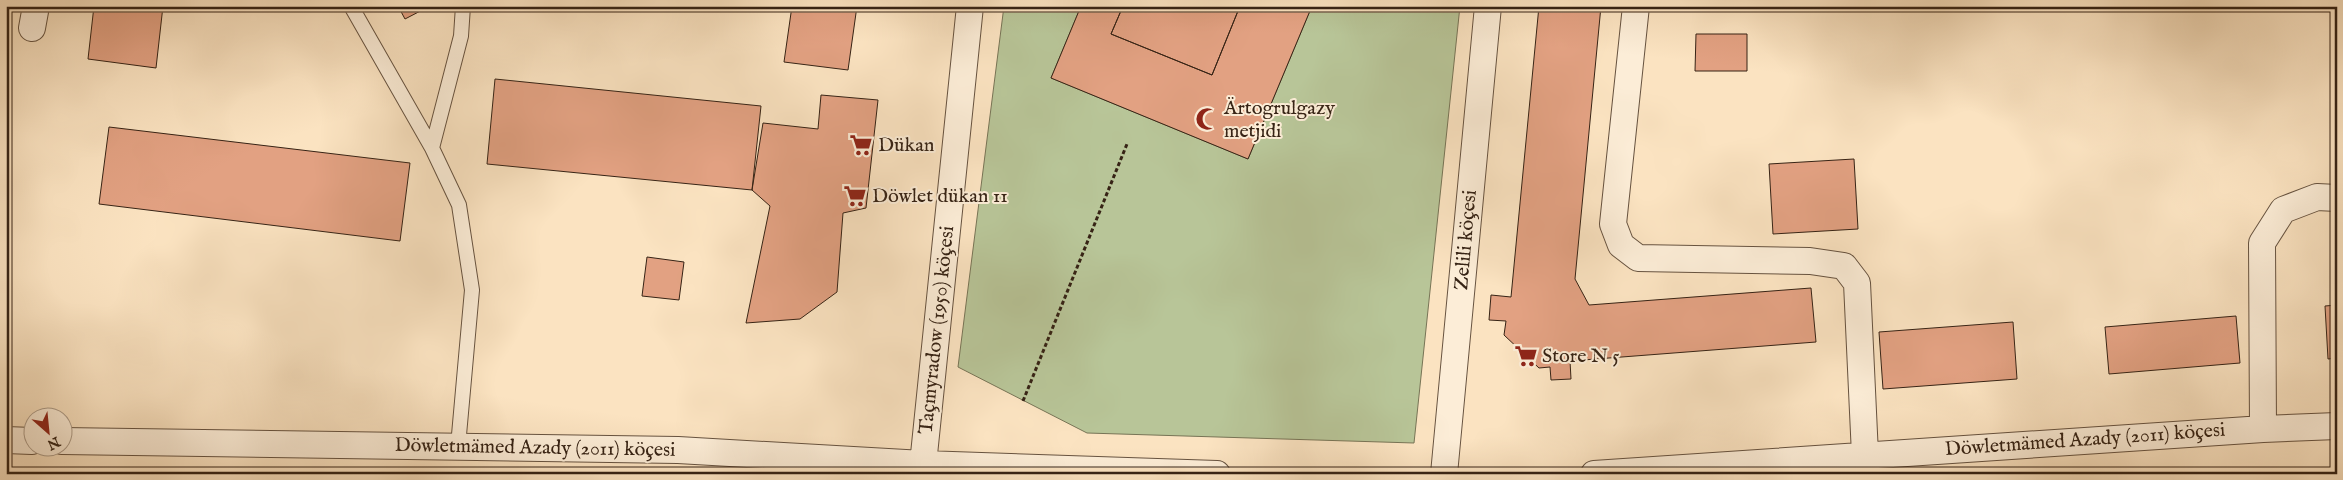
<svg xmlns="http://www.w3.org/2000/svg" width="2343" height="480" font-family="'IM FELL English',serif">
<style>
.green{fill:#b8c598;stroke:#777456}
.building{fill:#e2a182;stroke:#362315}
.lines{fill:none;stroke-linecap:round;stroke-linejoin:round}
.service-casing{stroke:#675340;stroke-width:16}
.minor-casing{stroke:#675340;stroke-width:28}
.path{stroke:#362315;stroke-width:3;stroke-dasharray:4 2.5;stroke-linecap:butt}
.service{stroke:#fcedd7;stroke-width:14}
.minor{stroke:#fcedd7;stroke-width:26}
.labels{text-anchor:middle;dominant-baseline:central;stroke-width:4;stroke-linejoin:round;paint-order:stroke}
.poi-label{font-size:20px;fill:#362315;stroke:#fcedd7;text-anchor:start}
.street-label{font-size:20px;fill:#362315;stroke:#fcedd7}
</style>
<rect width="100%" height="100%" fill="#fbe3c1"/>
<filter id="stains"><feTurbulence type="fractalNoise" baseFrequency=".004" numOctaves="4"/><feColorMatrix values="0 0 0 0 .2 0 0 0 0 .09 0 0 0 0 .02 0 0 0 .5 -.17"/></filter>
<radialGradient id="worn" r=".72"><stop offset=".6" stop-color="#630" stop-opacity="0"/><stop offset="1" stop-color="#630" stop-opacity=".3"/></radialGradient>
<!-- green -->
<path class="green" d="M 1004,6 L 1081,6 L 1051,78 L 1248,159 L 1312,6 L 1460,6 L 1414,443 L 1087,433 L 958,367 Z"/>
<!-- building -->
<path class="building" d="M 94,6 L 163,6 L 156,68 L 88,59 Z
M 398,6 L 430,6 L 405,19 Z
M 792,6 L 857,6 L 848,70 L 784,62 Z
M 1081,6 L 1123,6 L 1111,34 L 1212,75 L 1240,6 L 1312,6 L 1248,159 L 1051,78 Z
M 1123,6 L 1240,6 L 1212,75 L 1111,34 Z
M 1539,6 L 1601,6 L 1575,279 L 1589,305 L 1811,288 L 1816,342 L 1570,361 L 1571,379 L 1551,380 L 1550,367 L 1539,368 L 1504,335 L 1506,321 L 1489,320 L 1491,295 L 1511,297 Z
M 1696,34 L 1747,34 L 1747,71 L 1695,71 Z
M 495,79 L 761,106 L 752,190 L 487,164 Z
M 821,95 L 878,100 L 866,208 L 843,213 L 837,292 L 800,319 L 746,323 L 770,206 L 752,190 L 763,123 L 818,129 Z
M 109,127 L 410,163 L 400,241 L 99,204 Z
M 1854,159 L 1858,229 L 1773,234 L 1769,164 Z
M 647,257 L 684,262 L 679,300 L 642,296 Z
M 2337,305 L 2337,358 L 2328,359 L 2325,306 Z
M 2236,316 L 2240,363 L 2109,374 L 2105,327 Z
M 2013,322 L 2017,379 L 1883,389 L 1879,332 Z"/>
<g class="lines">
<defs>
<path id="service" d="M 351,6 L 432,148 L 459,205 L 472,290 L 458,446
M 432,148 L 461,36 L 463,6"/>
<path id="minor" d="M 1636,6 L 1613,224 L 1621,245 L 1638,258 L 1810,261 L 1844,266 L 1857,283 L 1865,455
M 32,28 L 36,6
M 2263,429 L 2262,243 L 2283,210 L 2317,197 L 2337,198
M 6,440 L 32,441
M 62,441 L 678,450 L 923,464 L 1217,474
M 922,474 L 970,6
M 1444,474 L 1488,6
M 1594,474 L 2263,429 L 2337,426"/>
</defs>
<!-- service casing -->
<use href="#service" class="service-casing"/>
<!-- minor casing -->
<use href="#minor" class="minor-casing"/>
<!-- path -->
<path class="path" d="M 1023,401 L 1127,144"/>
<!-- service -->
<use href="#service" class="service"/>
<!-- minor -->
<use href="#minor" class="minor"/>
</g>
<!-- icons -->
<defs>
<symbol id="mosque-bare" viewBox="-9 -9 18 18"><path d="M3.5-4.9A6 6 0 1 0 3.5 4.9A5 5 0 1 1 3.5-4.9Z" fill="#8f2418" stroke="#fcedd7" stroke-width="2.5" paint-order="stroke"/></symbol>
<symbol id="supermarket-bare" viewBox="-9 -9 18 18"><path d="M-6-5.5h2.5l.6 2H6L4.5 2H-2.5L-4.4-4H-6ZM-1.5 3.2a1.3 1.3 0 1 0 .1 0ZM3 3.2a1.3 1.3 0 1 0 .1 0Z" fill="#8f2418" stroke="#fcedd7" stroke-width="2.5" paint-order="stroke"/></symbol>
</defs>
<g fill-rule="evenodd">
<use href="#mosque-bare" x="1191" y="103" width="32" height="32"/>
<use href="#supermarket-bare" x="845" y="129" width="32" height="32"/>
<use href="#supermarket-bare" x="839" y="180" width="32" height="32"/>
<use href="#supermarket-bare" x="1510" y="340" width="32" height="32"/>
</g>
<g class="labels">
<!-- poi labels -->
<g class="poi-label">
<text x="1224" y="108">Ärtogrulgazy<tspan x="1224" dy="23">metjidi</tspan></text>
<text x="878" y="145">Dükan</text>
<text x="872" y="196">Döwlet dükan 11</text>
<text x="1542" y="356">Store N 5</text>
</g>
<!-- street labels -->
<g class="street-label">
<text transform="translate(1466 240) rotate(-85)">Zelili köçesi</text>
<text transform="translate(937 330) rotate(-84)">Taçmyradow (1950) köçesi</text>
<text transform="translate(2085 440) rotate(-4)">Döwletmämed Azady (2011) köçesi</text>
<text transform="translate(535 448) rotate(1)">Döwletmämed Azady (2011) köçesi</text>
</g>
</g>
<!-- margin -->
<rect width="2343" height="480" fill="none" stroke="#fbe3c1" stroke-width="25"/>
<rect x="8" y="8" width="2328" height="465" fill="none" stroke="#362315" stroke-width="2.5"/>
<rect x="12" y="12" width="2318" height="455" fill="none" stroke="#362315"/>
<!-- north arrow -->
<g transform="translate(48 432) rotate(153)"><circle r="24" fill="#fcedd7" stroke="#ad9c89"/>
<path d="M0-4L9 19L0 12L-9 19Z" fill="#8f2418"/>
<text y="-8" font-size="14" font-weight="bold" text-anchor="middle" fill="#362315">N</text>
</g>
<rect width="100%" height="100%" filter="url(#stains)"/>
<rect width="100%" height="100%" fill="url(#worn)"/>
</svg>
